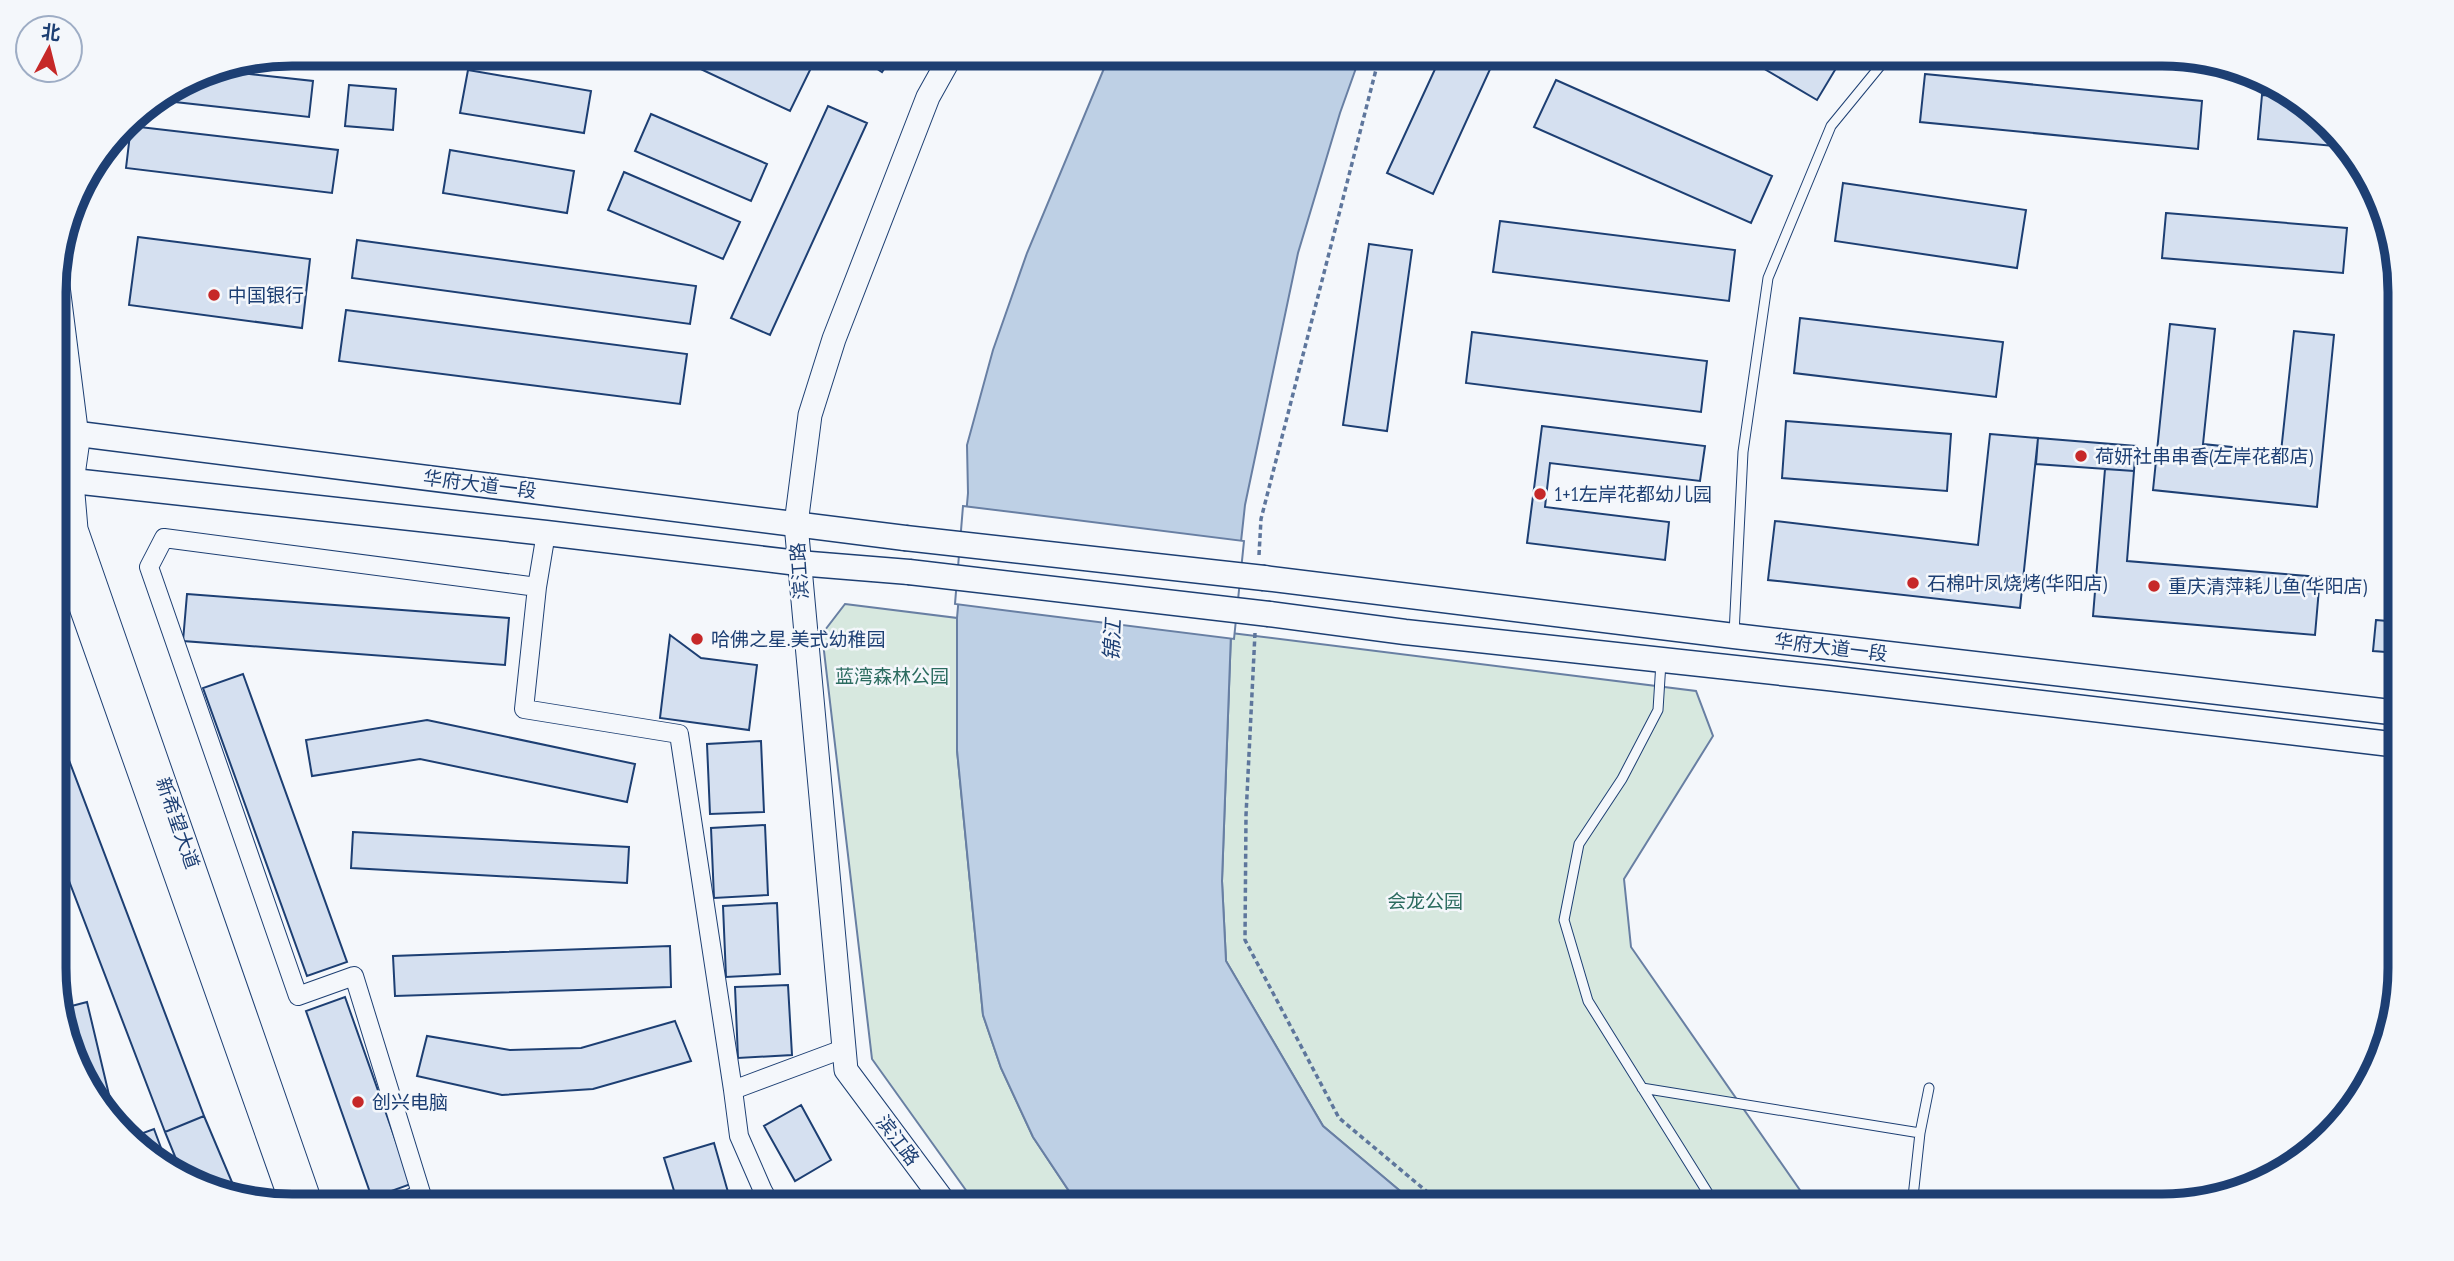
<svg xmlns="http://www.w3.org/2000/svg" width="2454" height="1261" font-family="'PT Sans Narrow','Noto Sans SC',sans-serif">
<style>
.green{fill:#d7e8df;stroke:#687fa3;stroke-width:2}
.water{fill:#bed0e5;stroke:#687fa3;stroke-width:2}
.pier{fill:#f4f7fb;stroke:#687fa3;stroke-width:2}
.building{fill:#d5e0f0;stroke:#1d3f73;stroke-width:2}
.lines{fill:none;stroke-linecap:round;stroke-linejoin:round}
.service-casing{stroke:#1d3f73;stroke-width:11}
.minor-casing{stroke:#1d3f73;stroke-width:20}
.tertiary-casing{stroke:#1d3f73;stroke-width:25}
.secondary-casing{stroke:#1d3f73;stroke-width:27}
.path{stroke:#5e769c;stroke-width:3.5;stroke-dasharray:5 3.5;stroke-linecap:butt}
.service{stroke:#f4f7fb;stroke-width:9}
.minor{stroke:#f4f7fb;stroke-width:18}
.tertiary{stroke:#f4f7fb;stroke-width:23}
.secondary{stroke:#f4f7fb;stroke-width:24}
.secondary-bridge-casing{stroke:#1d3f73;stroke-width:27;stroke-linecap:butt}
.secondary-bridge{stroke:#f4f7fb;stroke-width:24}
.poi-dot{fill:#c62828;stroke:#f4f7fb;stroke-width:2.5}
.labels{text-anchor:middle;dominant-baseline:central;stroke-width:5;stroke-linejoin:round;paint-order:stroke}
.poi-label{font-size:19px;fill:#1d3f73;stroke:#f4f7fb;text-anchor:start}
.street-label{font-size:19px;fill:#1d3f73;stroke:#f4f7fb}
.park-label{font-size:19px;fill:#2c6c60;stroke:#f4f7fb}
.water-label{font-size:21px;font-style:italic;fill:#1d3f73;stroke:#f4f7fb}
.rim{fill:none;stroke:#1d3f73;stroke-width:9}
</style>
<rect width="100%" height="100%" fill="#f4f7fb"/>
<!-- green -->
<path class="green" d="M 845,604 L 957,618 L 957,750 L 983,1015 L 1001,1068 L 1033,1137 L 1075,1200 L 1082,1207 L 978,1207 L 872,1059 L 822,634 Z
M 1231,633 L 1696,691 L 1713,736 L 1624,879 L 1631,947 L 1811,1206 L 1418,1206 L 1323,1126 L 1226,961 L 1222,881 Z"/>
<!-- water -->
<path class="water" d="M 1110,54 L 1361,54 L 1340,113 L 1298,253 L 1245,505 L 1231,633 L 1222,881 L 1226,961 L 1323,1126 L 1418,1206 L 1082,1207 L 1075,1200 L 1033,1137 L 1001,1068 L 983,1015 L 957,750 L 957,618 L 968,493 L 967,445 L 993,350 L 1027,253 Z"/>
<!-- pier -->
<path class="pier" d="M 963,506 L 1244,541 L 1234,639 L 955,604 Z"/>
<!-- building -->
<path class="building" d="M 362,54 L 410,54 L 409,67 L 362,63 Z
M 585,54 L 635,54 L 633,62 Z
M 674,54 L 781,54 L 811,68 L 790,111 L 673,56 Z
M 855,54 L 894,54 L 882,72 Z
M 1442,54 L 1497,54 L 1433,194 L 1387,173 Z
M 1739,54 L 1842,54 L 1844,55 L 1817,100 Z
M 213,70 L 313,81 L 309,117 L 157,100 L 201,72 Z
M 468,70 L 591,91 L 584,133 L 460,113 Z
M 1925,74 L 2202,101 L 2198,149 L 1920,122 Z
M 1556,80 L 1772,176 L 1751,223 L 1534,127 Z
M 349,85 L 396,89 L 393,130 L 345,126 Z
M 2262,95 L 2288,97 L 2345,147 L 2258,139 Z
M 828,106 L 867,123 L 770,335 L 731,318 Z
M 651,114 L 767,164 L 751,201 L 635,151 Z
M 131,126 L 338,150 L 332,193 L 126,168 Z
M 450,150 L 574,171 L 567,213 L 443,193 Z
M 624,172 L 740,222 L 723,259 L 608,210 Z
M 1843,183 L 2026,210 L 2017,268 L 1835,241 Z
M 2166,213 L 2347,228 L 2343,273 L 2162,258 Z
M 1500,221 L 1735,250 L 1729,301 L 1493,272 Z
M 138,237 L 310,259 L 302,328 L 129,305 Z
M 357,240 L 696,286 L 690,324 L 352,278 Z
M 1369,244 L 1412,250 L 1387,431 L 1343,425 Z
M 346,310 L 687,354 L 680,404 L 339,361 Z
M 1800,318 L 2003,342 L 1996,397 L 1794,373 Z
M 2170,324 L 2215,329 L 2203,444 L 2281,452 L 2294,331 L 2334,335 L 2317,507 L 2153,490 Z
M 1472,332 L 1707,361 L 1701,412 L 1466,383 Z
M 1786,421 L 1951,434 L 1947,491 L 1782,478 Z
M 1542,426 L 1705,446 L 1700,481 L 1550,463 L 1545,507 L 1669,522 L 1665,560 L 1527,543 Z
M 1990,434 L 2038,438 L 2020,608 L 1768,580 L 1775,521 L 1978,545 Z
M 2038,438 L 2136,446 L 2134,471 L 2036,464 Z
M 2105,469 L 2134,471 L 2127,561 L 2320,577 L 2315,635 L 2093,616 Z
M 187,594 L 509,618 L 505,665 L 183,641 Z
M 2376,620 L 2399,622 L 2399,653 L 2373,651 Z
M 670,635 L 701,658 L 757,665 L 749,730 L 660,718 Z
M 243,674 L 347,962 L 307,976 L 203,688 Z
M 427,720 L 635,764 L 627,802 L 420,759 L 312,776 L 306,740 Z
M 56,726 L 204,1116 L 165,1132 L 56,847 Z
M 761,741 L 764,812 L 710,814 L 707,744 Z
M 765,825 L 768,895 L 714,898 L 711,828 Z
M 353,832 L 629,847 L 627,883 L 351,868 Z
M 777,903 L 780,974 L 726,977 L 723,906 Z
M 670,946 L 671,987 L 395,996 L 393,956 Z
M 788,985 L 792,1055 L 738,1058 L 735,987 Z
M 345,997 L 411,1184 L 372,1198 L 306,1011 Z
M 87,1002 L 110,1099 L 98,1102 L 60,1009 Z
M 675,1021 L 691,1061 L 593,1089 L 502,1095 L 417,1076 L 427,1036 L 510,1050 L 581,1048 Z
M 801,1105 L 831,1160 L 795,1181 L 764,1126 Z
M 204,1116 L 237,1194 L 185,1181 L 165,1132 Z
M 154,1129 L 167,1164 L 166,1165 L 132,1137 Z
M 714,1143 L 728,1192 L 679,1207 L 664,1158 Z
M 849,1194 L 856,1207 L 826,1207 Z"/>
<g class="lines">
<defs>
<path id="service" d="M 1734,634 L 1743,452 L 1768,278 L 1831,126 L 1890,54
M 1661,662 L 1658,710 L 1622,779 L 1579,844 L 1564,920 L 1588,1001 L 1716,1206
M 1642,1088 L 1920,1133
M 1912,1206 L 1920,1133 L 1929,1088"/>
<path id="minor" d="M 58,266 L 79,433
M 537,587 L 546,533
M 733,1090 L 739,1136 L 763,1191 L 772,1207
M 394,1207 L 421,1193 L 354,976 L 298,996 L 149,567 L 164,538 L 537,587 L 524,709 L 679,734 L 733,1090 L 843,1049"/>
<path id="tertiary" d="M 79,433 L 72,482 L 76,529 L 312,1207
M 55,534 L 293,1207
M 948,1207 L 846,1070 L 796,524 L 810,415 L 834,339 L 928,97 L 952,54"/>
<path id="secondary" d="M 55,431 L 905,538
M 55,479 L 546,533 L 798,563 L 909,572
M 1264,578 L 1734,636 L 2399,713
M 1269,614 L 1405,632 L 1828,678 L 2399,745"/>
</defs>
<!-- service casing -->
<use href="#service" class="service-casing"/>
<!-- minor casing -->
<use href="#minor" class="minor-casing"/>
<!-- tertiary casing -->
<use href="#tertiary" class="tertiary-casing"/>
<!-- secondary casing -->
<use href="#secondary" class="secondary-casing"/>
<!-- path -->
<path class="path" d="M 1259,555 L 1261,519 L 1380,54
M 1255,633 L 1246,815 L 1245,940 L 1339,1118 L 1444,1206"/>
<!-- service -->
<use href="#service" class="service"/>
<!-- minor -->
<use href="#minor" class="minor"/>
<!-- tertiary -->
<use href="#tertiary" class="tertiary"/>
<!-- secondary -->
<use href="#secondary" class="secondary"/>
<defs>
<path id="secondary-bridge" d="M 905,538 L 1264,578
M 909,572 L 1269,614"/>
</defs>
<!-- secondary-bridge casing -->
<use href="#secondary-bridge" class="secondary-bridge-casing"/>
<!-- secondary-bridge -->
<use href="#secondary-bridge" class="secondary-bridge"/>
</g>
<!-- markers -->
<g class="poi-dot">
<circle cx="214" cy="295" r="7"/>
<circle cx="2081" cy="456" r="7"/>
<circle cx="1540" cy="494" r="7"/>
<circle cx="1913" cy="583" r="7"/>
<circle cx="2154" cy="586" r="7"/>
<circle cx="697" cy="639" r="7"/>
<circle cx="358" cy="1102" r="7"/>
</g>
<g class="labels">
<!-- poi labels -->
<g class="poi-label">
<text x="228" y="295">中国银行</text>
<text x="2095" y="456">荷妍社串串香(左岸花都店)</text>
<text x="1554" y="494">1+1左岸花都幼儿园</text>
<text x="1927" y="583">石棉叶凤烧烤(华阳店)</text>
<text x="2168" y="586">重庆清萍耗儿鱼(华阳店)</text>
<text x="711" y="639">哈佛之星.美式幼稚园</text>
<text x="372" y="1102">创兴电脑</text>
</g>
<!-- street labels -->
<g class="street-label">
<text transform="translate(480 484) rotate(7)">华府大道一段</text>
<text transform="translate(799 571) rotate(-94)">滨江路</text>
<text transform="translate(1831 647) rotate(7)">华府大道一段</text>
<text transform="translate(178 823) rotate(71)">新希望大道</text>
<text transform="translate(898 1140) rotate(53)">滨江路</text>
</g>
<!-- park labels -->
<g class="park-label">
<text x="892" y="676">蓝湾森林公园</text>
<text x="1425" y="901">会龙公园</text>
</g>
<!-- water labels -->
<g class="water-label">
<text transform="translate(1112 640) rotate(-87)">锦江</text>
</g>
</g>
<!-- crop -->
<path d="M0 0H2454V1261H0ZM292 66H2162A226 226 0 0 1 2388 292V968A226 226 0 0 1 2162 1194H292A226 226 0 0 1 66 968V292A226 226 0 0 1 292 66Z" fill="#f4f7fb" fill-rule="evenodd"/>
<path class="rim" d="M292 66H2162A226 226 0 0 1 2388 292V968A226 226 0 0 1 2162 1194H292A226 226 0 0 1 66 968V292A226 226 0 0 1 292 66Z"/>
<!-- north arrow -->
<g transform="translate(49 49) rotate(7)"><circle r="33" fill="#f4f7fb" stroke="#9eadc5" stroke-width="2"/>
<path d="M0-5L12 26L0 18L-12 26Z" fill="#c62828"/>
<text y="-10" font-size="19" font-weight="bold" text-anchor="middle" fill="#1d3f73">北</text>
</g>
</svg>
